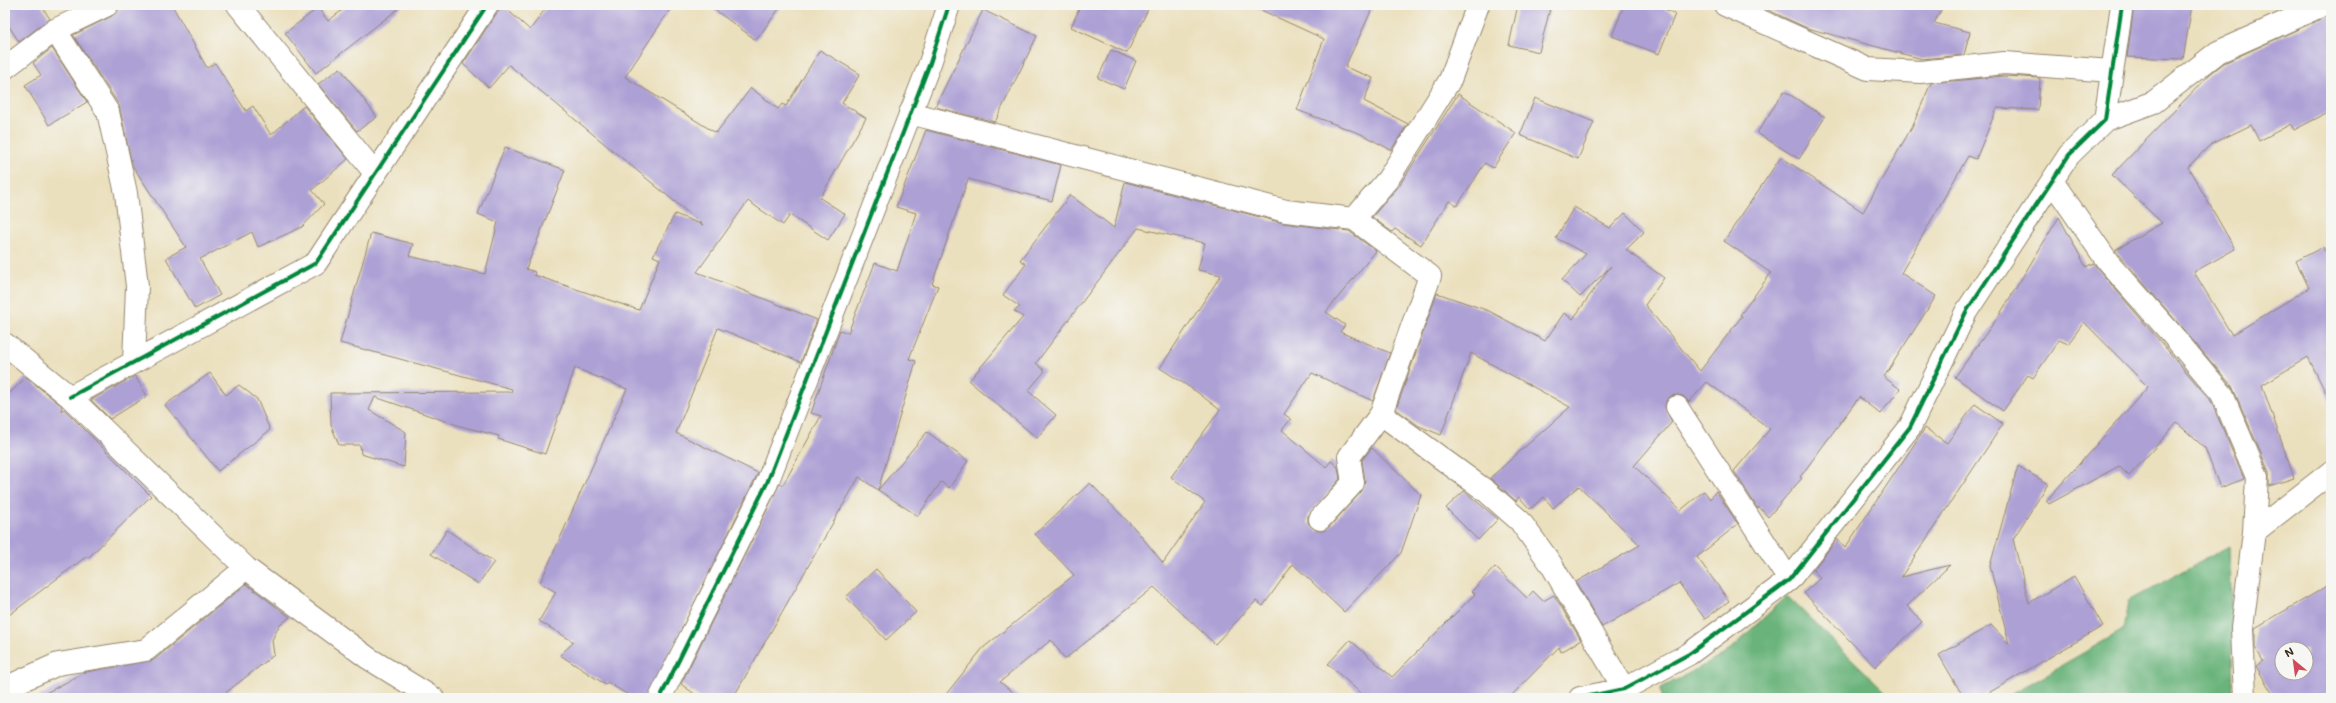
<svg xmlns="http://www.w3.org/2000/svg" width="2336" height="703" font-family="Mali,sans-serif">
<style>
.forest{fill:#6ab47b;stroke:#526f4c}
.building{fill:#ada0d5;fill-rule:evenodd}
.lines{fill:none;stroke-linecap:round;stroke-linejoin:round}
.minor-casing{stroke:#93856e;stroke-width:24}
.minor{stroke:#fff;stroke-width:22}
.cycleway-casing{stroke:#f6f6f2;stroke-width:6}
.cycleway{stroke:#00873e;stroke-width:4}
</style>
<rect width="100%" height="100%" fill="#f6f6f2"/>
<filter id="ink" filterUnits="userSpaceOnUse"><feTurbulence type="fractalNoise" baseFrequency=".025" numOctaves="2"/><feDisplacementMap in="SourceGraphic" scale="8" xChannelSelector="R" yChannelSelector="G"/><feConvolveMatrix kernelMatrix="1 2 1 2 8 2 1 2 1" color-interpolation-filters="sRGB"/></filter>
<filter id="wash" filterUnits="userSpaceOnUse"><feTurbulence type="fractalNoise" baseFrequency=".012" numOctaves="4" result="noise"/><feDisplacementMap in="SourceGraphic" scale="16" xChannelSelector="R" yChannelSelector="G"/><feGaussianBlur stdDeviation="0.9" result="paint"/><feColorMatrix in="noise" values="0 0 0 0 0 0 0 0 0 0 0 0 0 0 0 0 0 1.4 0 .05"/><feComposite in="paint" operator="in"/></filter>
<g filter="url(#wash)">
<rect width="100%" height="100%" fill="#ebe0bd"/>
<!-- forest -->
<path class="forest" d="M 2230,546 L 2233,698 L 2005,698 L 2123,630 L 2128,601 Z
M 1787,596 L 1892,698 L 1662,698 L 1661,688 L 1725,654 Z"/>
<g id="blocks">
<!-- building -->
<path class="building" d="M 5,5 L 41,5 L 50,19 L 19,42 L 5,20 Z
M 124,5 L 172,5 L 207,68 L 215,63 L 246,111 L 253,106 L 271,135 L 304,106 L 348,159 L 312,190 L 324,204 L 302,227 L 258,247 L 252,232 L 200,259 L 220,295 L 195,309 L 166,258 L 186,247 L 132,165 L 119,105 L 73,35 L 112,16 Z
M 349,5 L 403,5 L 316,73 L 285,33 L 318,8 L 328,21 Z
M 502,5 L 530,30 L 548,5 L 673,5 L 625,77 L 716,133 L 751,88 L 778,109 L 782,104 L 786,106 L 820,50 L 860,74 L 842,103 L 866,118 L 820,198 L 845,214 L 828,240 L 790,215 L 783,225 L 748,201 L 697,272 L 817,320 L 801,362 L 718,328 L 676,433 L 758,473 L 648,698 L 633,698 L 607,682 L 606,685 L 560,655 L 574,642 L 539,621 L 556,592 L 540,583 L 627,389 L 575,368 L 545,454 L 498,439 L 499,436 L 460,426 L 375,397 L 369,410 L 406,432 L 404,467 L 361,454 L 360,445 L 339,445 L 331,425 L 330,393 L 511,392 L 512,389 L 340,343 L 371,233 L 413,244 L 409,256 L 485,274 L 498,222 L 478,214 L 505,147 L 565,170 L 526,269 L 535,272 L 534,275 L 639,310 L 660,259 L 653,256 L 675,214 L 703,225 L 509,65 L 489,88 L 463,64 Z
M 708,5 L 782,5 L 756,40 Z
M 1081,5 L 1150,5 L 1127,53 L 1071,27 Z
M 1250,5 L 1374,5 L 1345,67 L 1373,78 L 1364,101 L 1408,124 L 1391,150 L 1361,134 L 1297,110 L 1324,39 Z
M 1518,5 L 1551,5 L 1539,52 L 1509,45 Z
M 1624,5 L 1656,5 L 1675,14 L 1659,54 L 1612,36 Z
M 1757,5 L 1944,5 L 1934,23 L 1970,32 L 1964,55 L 1922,59 L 1807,28 Z
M 2134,5 L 2192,5 L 2183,59 L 2127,57 Z
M 983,10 L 1037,36 L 995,122 L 935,107 Z
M 2331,14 L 2331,111 L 2294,130 L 2291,124 L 2259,141 L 2251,125 L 2210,145 L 2188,167 L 2235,249 L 2194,272 L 2232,335 L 2309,288 L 2296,261 L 2323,247 L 2331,263 L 2331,403 L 2308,357 L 2262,385 L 2294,478 L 2269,486 L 2269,472 L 2232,386 L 2115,250 L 2162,223 L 2112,175 L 2210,74 L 2224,63 Z
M 52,48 L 87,102 L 49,125 L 25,85 L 41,75 L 33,63 Z
M 1111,50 L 1136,61 L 1124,89 L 1098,78 Z
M 340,68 L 377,117 L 357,131 L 318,84 Z
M 2004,76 L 2040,78 L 2038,110 L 1997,108 L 1976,159 L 1968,156 L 1901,273 L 1936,296 L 1884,377 L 1900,389 L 1880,414 L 1859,397 L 1800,477 L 1802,478 L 1768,517 L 1759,507 L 1758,509 L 1734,471 L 1770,429 L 1707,382 L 1689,402 L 1683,396 L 1677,395 L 1671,396 L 1666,401 L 1665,408 L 1672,422 L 1634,466 L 1681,510 L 1704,491 L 1710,499 L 1716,491 L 1738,524 L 1697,557 L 1729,601 L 1705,619 L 1679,583 L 1602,627 L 1576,582 L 1640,545 L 1579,486 L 1553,508 L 1544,497 L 1530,509 L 1519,497 L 1516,501 L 1490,478 L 1570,407 L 1471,353 L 1441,435 L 1419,426 L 1396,409 L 1437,293 L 1489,311 L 1545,341 L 1564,313 L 1573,319 L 1611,266 L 1580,297 L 1562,280 L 1586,254 L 1556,238 L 1574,207 L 1610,228 L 1625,213 L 1644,232 L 1626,250 L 1664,278 L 1645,305 L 1700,371 L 1742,316 L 1740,315 L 1771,273 L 1724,241 L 1781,157 L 1863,212 L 1912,127 L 1931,83 Z
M 1784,91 L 1825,117 L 1799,159 L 1757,133 Z
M 1458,94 L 1516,133 L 1493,168 L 1485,163 L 1457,206 L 1449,201 L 1421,245 L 1395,229 L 1392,232 L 1372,217 L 1399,186 Z
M 1535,98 L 1594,122 L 1578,159 L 1520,135 Z
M 926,130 L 1061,165 L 1052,201 L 968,179 L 932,284 L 938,286 L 909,359 L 916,361 L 878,490 L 859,477 L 733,698 L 700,698 L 681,684 L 780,483 L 783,485 L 821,416 L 811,413 L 840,330 L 848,333 L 875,263 L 897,271 L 916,213 L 896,207 Z
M 1125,182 L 1283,223 L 1349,231 L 1376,251 L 1326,312 L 1345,325 L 1340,332 L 1390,353 L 1373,401 L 1312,373 L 1284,414 L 1291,419 L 1282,430 L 1326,467 L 1331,461 L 1338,467 L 1340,479 L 1308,516 L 1308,523 L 1317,531 L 1323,531 L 1329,527 L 1362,491 L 1365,481 L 1362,460 L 1372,448 L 1421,495 L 1401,553 L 1344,612 L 1293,564 L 1263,606 L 1256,601 L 1215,644 L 1154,587 L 1065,659 L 1051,640 L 1000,682 L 1020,698 L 943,698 L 983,648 L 1074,575 L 1035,534 L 1090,483 L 1137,531 L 1163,563 L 1205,502 L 1171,477 L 1220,410 L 1197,392 L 1160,368 L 1221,275 L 1198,270 L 1205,243 L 1138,228 L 1036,363 L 1045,371 L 1028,391 L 1056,415 L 1037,438 L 969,381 L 1023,317 L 1014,311 L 1020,307 L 1003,295 L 1026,264 L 1020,260 L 1070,195 L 1114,228 Z
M 2059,217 L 2086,267 L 2093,263 L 2211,401 L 2244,479 L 2220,488 L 2205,448 L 2177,423 L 2129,476 L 2119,466 L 2049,504 L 2046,501 L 2148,387 L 2084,322 L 2068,344 L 2059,340 L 2033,378 L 2028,375 L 2003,411 L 1955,377 L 2000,314 Z
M 210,373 L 226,395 L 239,385 L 257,399 L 270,430 L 218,471 L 165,405 Z
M 135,376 L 147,396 L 110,419 L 91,400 Z
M 26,377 L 62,406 L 61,411 L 64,409 L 151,496 L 88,558 L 87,556 L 5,618 L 5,398 Z
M 1975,404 L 2003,424 L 1901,577 L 1950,565 L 1907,606 L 1922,622 L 1875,667 L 1804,593 L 1820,578 L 1813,570 L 1837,539 L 1845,548 L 1925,428 L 1947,443 Z
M 927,432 L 968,461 L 949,488 L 941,482 L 918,516 L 878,490 Z
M 2018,466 L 2048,484 L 2013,539 L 2029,603 L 2074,576 L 2103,626 L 1980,698 L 1964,698 L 1939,655 L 1991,625 L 2009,644 L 1990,566 Z
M 1464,491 L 1498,519 L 1478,540 L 1446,508 Z
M 447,530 L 494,562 L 478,584 L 431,554 Z
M 1495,567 L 1527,598 L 1533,591 L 1543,601 L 1554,595 L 1581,640 L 1561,652 L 1559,647 L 1509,698 L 1366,698 L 1328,664 L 1350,640 L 1392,677 L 1475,594 L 1472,591 Z
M 876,569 L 916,612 L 886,640 L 846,597 Z
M 246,584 L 290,617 L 279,626 L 272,640 L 274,655 L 219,698 L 36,698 L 86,672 L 154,660 Z
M 2331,584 L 2331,698 L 2275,698 L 2256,666 L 2263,661 L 2255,647 L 2255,628 ZM 2282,649 L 2306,649 L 2306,673 L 2282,673 Z"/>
</g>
</g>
<g filter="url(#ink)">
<use href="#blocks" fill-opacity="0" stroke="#93856e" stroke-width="1"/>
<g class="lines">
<defs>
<path id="minor" d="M 238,5 L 375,173
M 1725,5 L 1868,69 L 1920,72 L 2004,63 L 2112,71
M 55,30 L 108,112 L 126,193 L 137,286 L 134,362
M 5,68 L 55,30 L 107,5
M 910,113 L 1286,211 L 1354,219 L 1388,179 L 1450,80 L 1478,5
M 2105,120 L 2154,102 L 2218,52 L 2323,5
M 2052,181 L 2108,262 L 2169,331 L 2222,394 L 2257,477 L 2254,532 L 2242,628 L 2245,698
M 5,344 L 70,397 L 246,568 L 368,658 L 433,698
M 70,397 L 316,263 L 487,5
M 1677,407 L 1789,580
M 1381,414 L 1486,491 L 1520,521 L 1551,564 L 1624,689
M 1320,519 L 1353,483 L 1349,457 L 1381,414 L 1430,276 L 1354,219
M 2254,532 L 2331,472
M 5,688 L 58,664 L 146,650 L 246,568
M 660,698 L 767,483 L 930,63 L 949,5
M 1580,698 L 1624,689 L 1689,654 L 1789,580 L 1910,427 L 1966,312 L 2069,155 L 2105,120 L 2122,5"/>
</defs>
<!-- minor casing -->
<use href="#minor" class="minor-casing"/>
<!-- minor -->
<use href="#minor" class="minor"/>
<defs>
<path id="cycleway" d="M 70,397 L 316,263 L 487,5
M 660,698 L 767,483 L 930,63 L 949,5
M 1580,698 L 1624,689 L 1689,654 L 1789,580 L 1910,427 L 1966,312 L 2069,155 L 2105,120 L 2122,5"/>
</defs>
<!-- cycleway casing -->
<use href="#cycleway" class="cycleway-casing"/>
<!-- cycleway -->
<use href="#cycleway" class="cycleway"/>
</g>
</g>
<!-- margin -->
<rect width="2336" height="703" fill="none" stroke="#f6f6f2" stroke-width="20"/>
<!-- north arrow -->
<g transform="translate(2294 661) rotate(331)"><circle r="19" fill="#f6f6f2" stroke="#aba49d"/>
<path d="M0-3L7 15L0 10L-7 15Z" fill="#d1495b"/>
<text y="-6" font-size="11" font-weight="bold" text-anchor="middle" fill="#3b2a1e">N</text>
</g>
</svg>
